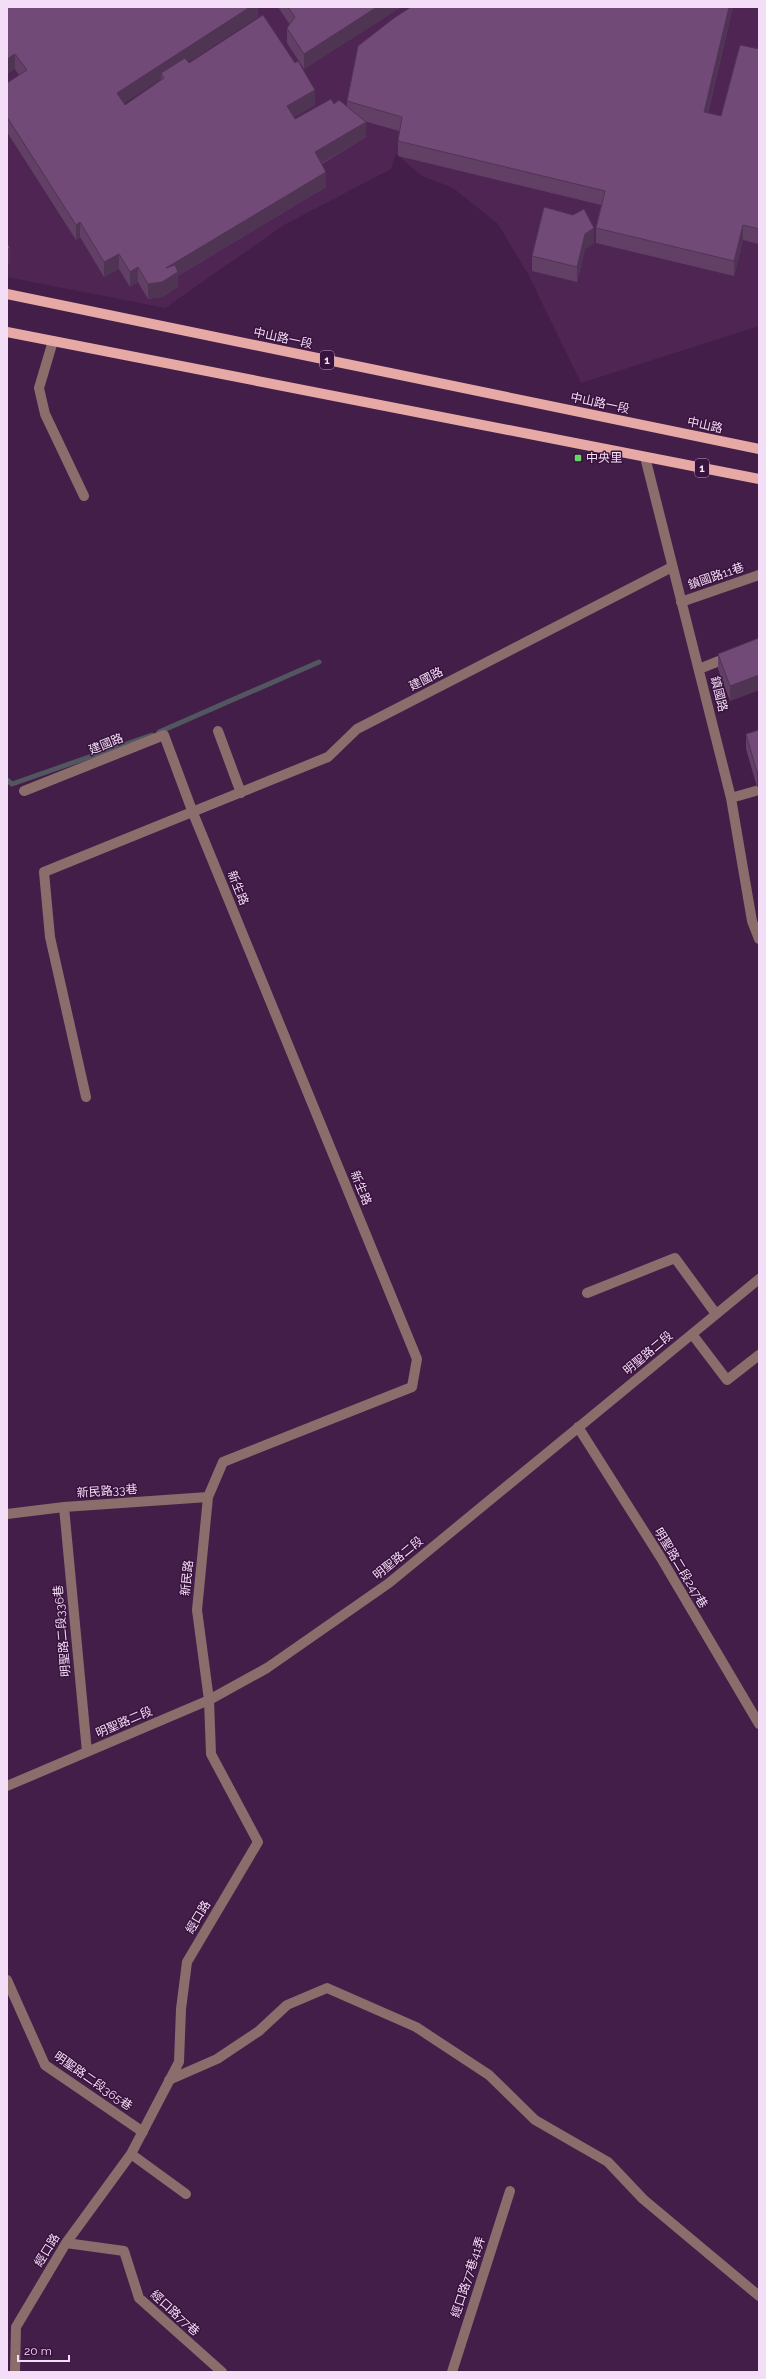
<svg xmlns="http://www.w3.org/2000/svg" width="766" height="2379" font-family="Raleway,'Noto Sans TC',sans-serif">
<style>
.built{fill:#4f2554}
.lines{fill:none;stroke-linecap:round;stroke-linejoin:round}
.stream{stroke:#51565f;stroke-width:5}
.minor{stroke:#8b6d6b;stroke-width:10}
.major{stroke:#e6a9a5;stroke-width:10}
.wall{fill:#624066;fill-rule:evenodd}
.shaded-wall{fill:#503453}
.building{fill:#724a77;stroke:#503453}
.poi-dot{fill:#67d466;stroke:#38133d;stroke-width:1.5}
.labels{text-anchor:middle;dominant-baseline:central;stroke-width:3;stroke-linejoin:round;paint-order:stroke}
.shield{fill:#38133d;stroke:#bca0be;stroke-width:1}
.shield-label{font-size:11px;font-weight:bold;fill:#f4ddf6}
.street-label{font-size:12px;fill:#f4ddf6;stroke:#38133d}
.poi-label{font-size:12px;fill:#f4ddf6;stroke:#38133d;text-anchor:start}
</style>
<rect width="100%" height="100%" fill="#431e48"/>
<!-- built -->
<path class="built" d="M 7,7 L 759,7 L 759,326 L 581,383 L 528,274 L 498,224 L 453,188 L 422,176 L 396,154 L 391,169 L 284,225 L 165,308 L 7,277 Z"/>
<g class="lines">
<!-- stream -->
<path class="stream" d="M 159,732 L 319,662
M 7,780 L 12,784 L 152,735"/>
<!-- minor -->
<path class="minor" d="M 53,341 L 39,388 L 45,414 L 84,496
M 645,457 L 731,798 L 752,921 L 759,939
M 681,602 L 759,575
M 699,669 L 729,657
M 218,731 L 241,793
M 24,791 L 164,735 L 193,813 L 417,1359 L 412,1387 L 223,1462 L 208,1497 L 197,1610 L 209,1700 L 211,1754 L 258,1842 L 187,1962 L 181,2009 L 179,2062 L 131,2154 L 186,2194
M 731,798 L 759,790
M 86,1097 L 50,937 L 44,872 L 328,757 L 357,729 L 672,567
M 587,1293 L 675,1258 L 716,1314
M 692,1334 L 727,1380 L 759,1355
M 578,1427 L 661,1558 L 759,1724
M 64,1507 L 87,1752
M 7,1514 L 64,1507 L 208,1497
M 7,1786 L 209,1700 L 267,1668 L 389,1583 L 759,1279
M 7,1980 L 45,2065 L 143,2132
M 169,2080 L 217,2059 L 259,2031 L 287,2005 L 327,1988 L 416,2027 L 489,2075 L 535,2120 L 608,2162 L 643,2199 L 759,2296
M 66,2243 L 124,2251 L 139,2298 L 222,2372
M 15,2372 L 16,2327 L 66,2243 L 131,2154
M 452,2372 L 510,2191"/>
<!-- major -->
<path class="major" d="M 7,294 L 759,449
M 7,332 L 759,479"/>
</g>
<!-- wall -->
<path class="wall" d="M 7,7 L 260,7 L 258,8 L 258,17 L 188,62 L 189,63 L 315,105 L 294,117 L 295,119 L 334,104 L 347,106 L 347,101 L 411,7 L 733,7 L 708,113 L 721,116 L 759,49 L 759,244 L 743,240 L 734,276 L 596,243 L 596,228 L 601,205 L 398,156 L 398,141 L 399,131 L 364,121 L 366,137 L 322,164 L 326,187 L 178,276 L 178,287 L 162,297 L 148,299 L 138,282 L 130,287 L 119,269 L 104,277 L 80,237 L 76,240 L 7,132 L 7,83 L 19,75 L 15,69 L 7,74 ZM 161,79 L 161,80 L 125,105 L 124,103 Z
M 278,7 L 401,7 L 304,69 L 287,43 L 287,28 L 290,25 Z
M 594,243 L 585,249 L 577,282 L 532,271 L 532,256 Z
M 759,638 L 759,690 L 730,701 L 718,669 L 718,654 Z
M 759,730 L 759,787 L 757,787 L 746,749 L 746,734 Z"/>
<!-- shaded-wall -->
<path class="shaded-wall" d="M 250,7 L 260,7 L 258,8 L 258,17 L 164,78 L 161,73 L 161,79 L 117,108 L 117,93 Z
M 377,7 L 401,7 L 304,69 L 304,54 Z
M 729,7 L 733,7 L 704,127 L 704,112 Z
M 15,54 L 15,69 L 7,74 L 7,59 Z
M 315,90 L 315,105 L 287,121 L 287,106 Z
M 366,122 L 366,137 L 315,167 L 315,152 Z
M 326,172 L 326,187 L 178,276 L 178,287 L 162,297 L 148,299 L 148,284 L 166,268 Z
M 80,222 L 80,237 L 76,240 L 76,225 Z
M 743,225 L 743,240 L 734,276 L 734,261 Z
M 594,228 L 594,243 L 585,249 L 577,282 L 577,267 L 585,234 Z
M 10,248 L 10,263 L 7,264 L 7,249 Z
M 119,254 L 119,269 L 104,277 L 104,262 Z
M 138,267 L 138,282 L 130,287 L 130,272 Z
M 759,675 L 759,690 L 730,701 L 730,686 Z
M 757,772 L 759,772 L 759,787 L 757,787 Z"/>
<!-- building -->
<path class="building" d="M 7,7 L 250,7 L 117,93 L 125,105 L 164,78 L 161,73 L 185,58 L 189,63 L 263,15 L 295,63 L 298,61 L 315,90 L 287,106 L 295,119 L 331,99 L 334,104 L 339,100 L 366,122 L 315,152 L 326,172 L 166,268 L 175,265 L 178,272 L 162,282 L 148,284 L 138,267 L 130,272 L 119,254 L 104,262 L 80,222 L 76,225 L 7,117 L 7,83 L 27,70 L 15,54 L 7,59 Z
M 288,7 L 377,7 L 304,54 L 287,28 L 295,17 Z
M 411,7 L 729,7 L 704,112 L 721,116 L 740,45 L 759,49 L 759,229 L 743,225 L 734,261 L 596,228 L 605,191 L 398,141 L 402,117 L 347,101 L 358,46 L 394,18 Z
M 544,207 L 573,215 L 584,209 L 594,228 L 585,234 L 577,267 L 532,256 Z
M 7,243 L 10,248 L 7,249 Z
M 759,638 L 759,675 L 730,686 L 718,654 Z
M 759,730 L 759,772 L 757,772 L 746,734 Z"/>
<!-- markers -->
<rect class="poi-dot" x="574" y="454" width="8" height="8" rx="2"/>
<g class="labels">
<!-- shield labels -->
<g class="shield">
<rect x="320" y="351" width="14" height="18" rx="3"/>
<rect x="695" y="459" width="14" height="18" rx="3"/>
</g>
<g class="shield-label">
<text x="327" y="360">1</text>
<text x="702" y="468">1</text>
</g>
<!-- street labels -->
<g class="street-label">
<text transform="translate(283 338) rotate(12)">中山路一段</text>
<text transform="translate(600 403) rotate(12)">中山路一段</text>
<text transform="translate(705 425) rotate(12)">中山路</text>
<text transform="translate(716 576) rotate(-19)">鎮國路11巷</text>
<text transform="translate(426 679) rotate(-27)">建國路</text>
<text transform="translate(719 694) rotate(76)">鎮國路</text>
<text transform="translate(106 744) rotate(-22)">建國路</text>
<text transform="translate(238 888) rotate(68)">新生路</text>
<text transform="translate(361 1188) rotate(68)">新生路</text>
<text transform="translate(648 1353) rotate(-40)">明聖路二段</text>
<text transform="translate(107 1491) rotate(-4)">新民路33巷</text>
<text transform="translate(398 1558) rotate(-39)">明聖路二段</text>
<text transform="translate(681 1568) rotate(59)">明聖路二段247巷</text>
<text transform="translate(187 1578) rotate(-84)">新民路</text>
<text transform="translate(62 1631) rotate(-95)">明聖路二段336巷</text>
<text transform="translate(124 1722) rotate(-23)">明聖路二段</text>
<text transform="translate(198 1917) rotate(-59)">經口路</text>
<text transform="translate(93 2081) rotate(35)">明聖路二段365巷</text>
<text transform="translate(47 2250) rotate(-58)">經口路</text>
<text transform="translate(468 2277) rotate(-72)">經口路77巷41弄</text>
<text transform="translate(175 2313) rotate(42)">經口路77巷</text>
</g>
<!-- poi labels -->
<g class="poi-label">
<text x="586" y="458">中央里</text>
</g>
</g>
<!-- border -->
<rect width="766" height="2379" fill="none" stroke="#f4ddf6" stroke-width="16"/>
<!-- scale -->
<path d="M18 2355v6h51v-6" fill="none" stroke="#f4ddf6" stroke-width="2"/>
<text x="24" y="2355" font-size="12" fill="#f4ddf6" stroke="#38133d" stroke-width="3" paint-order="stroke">20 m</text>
</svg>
